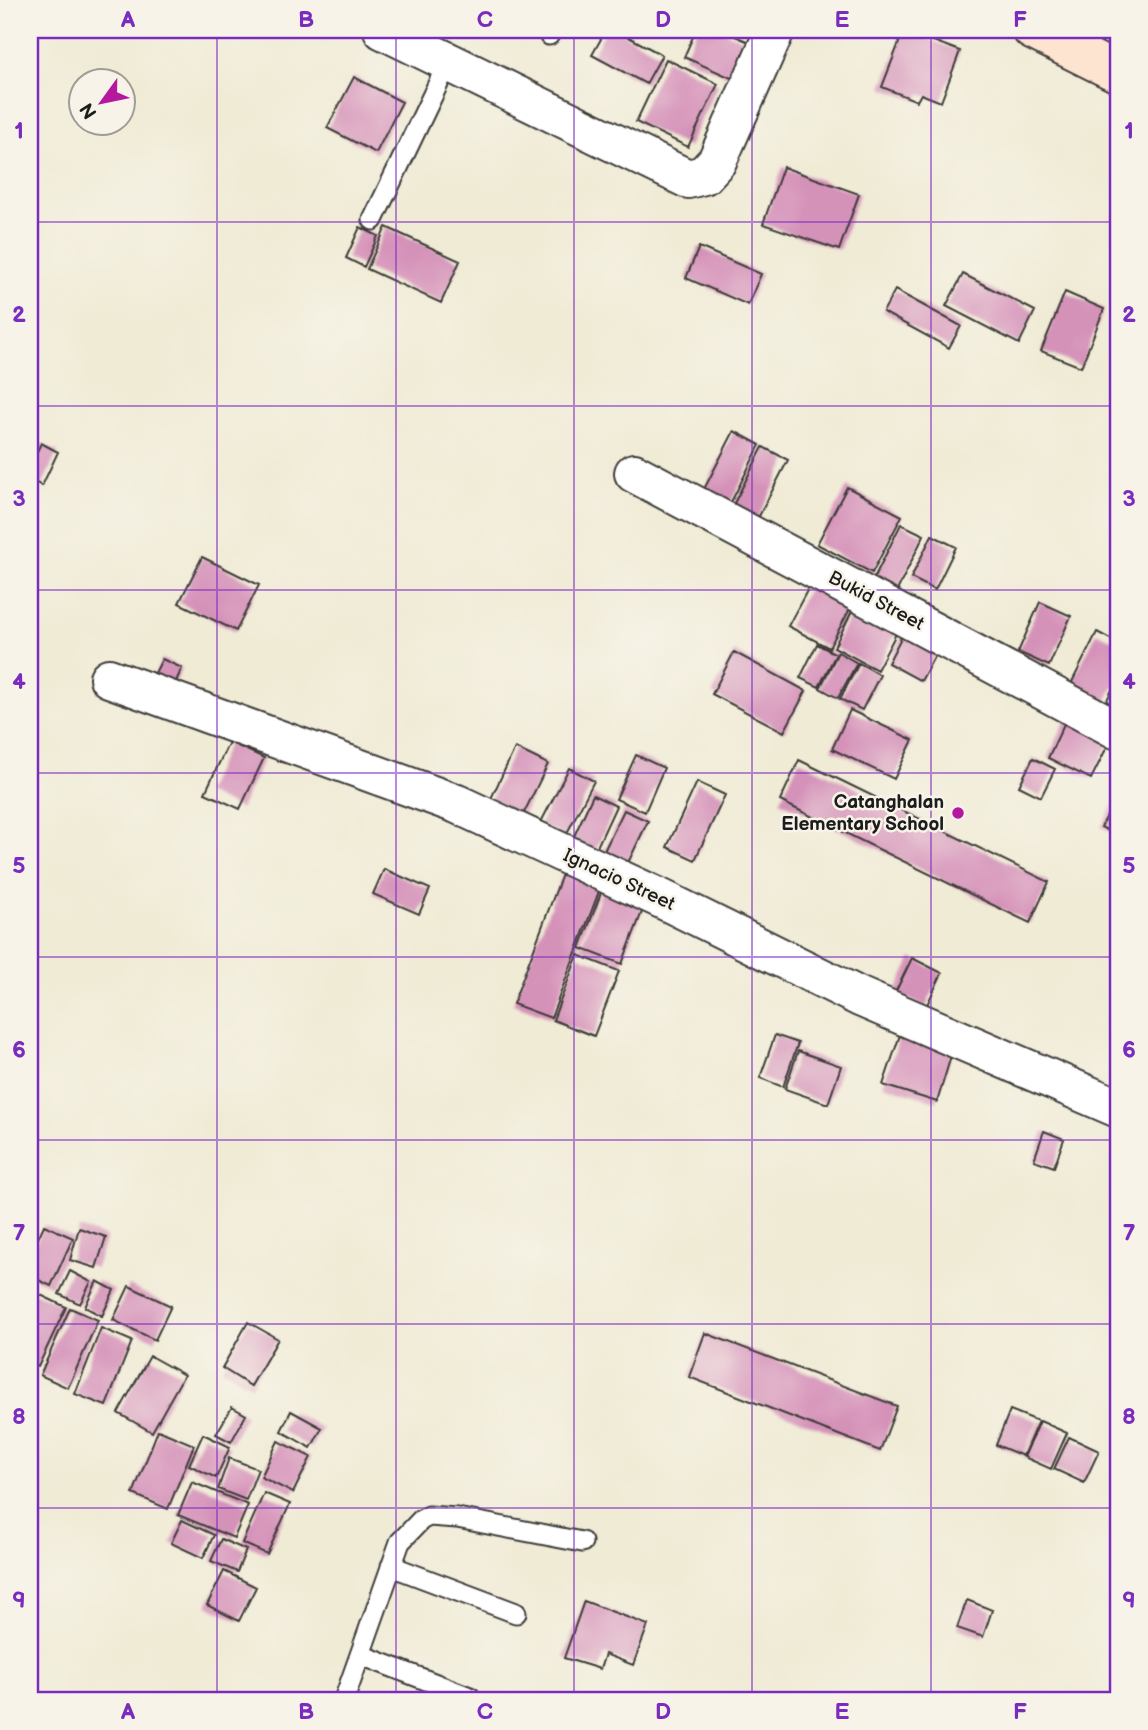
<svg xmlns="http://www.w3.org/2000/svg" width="1148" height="1730" font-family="'Balsamiq Sans',sans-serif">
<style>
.building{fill:#d592b9}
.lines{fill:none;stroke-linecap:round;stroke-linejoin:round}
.lane-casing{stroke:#3c3b38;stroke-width:23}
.street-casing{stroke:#3c3b38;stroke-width:42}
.secondary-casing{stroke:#3c3b38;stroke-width:42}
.lane{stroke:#fff;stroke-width:19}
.street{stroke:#fff;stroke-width:38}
.secondary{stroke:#fde4d0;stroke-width:38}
.grid{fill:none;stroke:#7b2cbf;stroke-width:2;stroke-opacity:0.55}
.poi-dot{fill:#b5179e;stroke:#f7f3e8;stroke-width:2.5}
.labels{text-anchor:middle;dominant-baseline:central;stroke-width:5;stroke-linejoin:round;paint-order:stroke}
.street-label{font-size:19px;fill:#1c1c1c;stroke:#f7f3e8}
.poi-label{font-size:19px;font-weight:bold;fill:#1c1c1c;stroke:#f7f3e8;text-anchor:end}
.neatline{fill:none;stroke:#7b2cbf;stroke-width:2.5}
.grid-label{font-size:23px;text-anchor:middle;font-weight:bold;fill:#7b2cbf}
</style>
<rect width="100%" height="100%" fill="#f7f3e8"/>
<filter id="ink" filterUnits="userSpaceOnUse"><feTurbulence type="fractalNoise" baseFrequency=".0143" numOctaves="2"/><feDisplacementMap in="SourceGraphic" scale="14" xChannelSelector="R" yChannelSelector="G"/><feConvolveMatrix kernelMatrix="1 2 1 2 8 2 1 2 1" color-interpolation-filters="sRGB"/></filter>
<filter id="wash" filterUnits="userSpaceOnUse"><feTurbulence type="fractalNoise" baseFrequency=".00686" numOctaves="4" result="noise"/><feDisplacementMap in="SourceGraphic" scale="28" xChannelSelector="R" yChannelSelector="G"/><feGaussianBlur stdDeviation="1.57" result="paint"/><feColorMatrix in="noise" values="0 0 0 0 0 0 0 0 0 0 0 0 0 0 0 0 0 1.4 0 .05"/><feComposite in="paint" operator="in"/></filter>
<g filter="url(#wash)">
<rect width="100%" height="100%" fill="#f0ebd5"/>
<g id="blocks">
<!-- building -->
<path class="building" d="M 606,30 L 616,30 L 662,55 L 646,84 L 592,55 Z
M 696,30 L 721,30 L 754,44 L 738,81 L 684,57 Z
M 904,30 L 960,51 L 941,102 L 921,94 L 917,101 L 882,87 Z
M 666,59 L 718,84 L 688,147 L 636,122 Z
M 354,77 L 402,102 L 376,153 L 327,128 Z
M 783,167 L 859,194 L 839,250 L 763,224 Z
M 360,227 L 378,236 L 364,267 L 346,258 Z
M 386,227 L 460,261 L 441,303 L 367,269 Z
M 699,247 L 761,274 L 748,305 L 686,278 Z
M 963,274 L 1035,311 L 1019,344 L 946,306 Z
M 895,290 L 961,326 L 949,348 L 883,312 Z
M 1065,292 L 1104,309 L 1081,367 L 1041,351 Z
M 734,431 L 760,445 L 728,508 L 701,495 Z
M 41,443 L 58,452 L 42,486 L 30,480 L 30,466 Z
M 763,447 L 788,460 L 755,524 L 730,511 Z
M 847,487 L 902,516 L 872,573 L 817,544 Z
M 901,524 L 924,535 L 896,593 L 872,582 Z
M 932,535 L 956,547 L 935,590 L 911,578 Z
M 202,557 L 259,585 L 236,631 L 179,603 Z
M 810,585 L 851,607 L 829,648 L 788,626 Z
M 1040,602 L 1071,616 L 1049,666 L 1018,652 Z
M 854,607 L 898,630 L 877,670 L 834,647 Z
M 908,624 L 942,642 L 921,681 L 888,663 Z
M 1097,632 L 1118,643 L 1118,678 L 1106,702 L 1071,684 Z
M 817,644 L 836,654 L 819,687 L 800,678 Z
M 734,652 L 806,691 L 784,732 L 712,694 Z
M 838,652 L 857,663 L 838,698 L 820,688 Z
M 162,659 L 182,668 L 170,695 L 149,685 Z
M 859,663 L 880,675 L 862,710 L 840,699 Z
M 850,710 L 913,740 L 894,779 L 832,749 Z
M 1070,711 L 1114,733 L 1091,779 L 1048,758 Z
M 229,742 L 264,758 L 240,809 L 205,793 Z
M 515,748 L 548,764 L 519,823 L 487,807 Z
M 636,755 L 664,768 L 645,812 L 616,799 Z
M 1033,758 L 1055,769 L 1041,797 L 1019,786 Z
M 799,760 L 1049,882 L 1030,923 L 780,801 Z
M 569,768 L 594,781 L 565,837 L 540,824 Z
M 697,782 L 725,795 L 695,860 L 667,847 Z
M 593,795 L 616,806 L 591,860 L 568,849 Z
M 1115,801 L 1118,803 L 1118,836 L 1101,827 Z
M 624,810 L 648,821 L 627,865 L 603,853 Z
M 566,864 L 604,878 L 551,1018 L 513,1004 Z
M 384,869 L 430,889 L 419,914 L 373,894 Z
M 606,880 L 648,896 L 622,964 L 580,948 Z
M 578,955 L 619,971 L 594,1036 L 553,1020 Z
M 912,958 L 942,973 L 926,1007 L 895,993 Z
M 903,1026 L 955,1043 L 937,1102 L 883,1085 Z
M 775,1035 L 798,1043 L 783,1087 L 760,1078 Z
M 798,1051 L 841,1066 L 828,1104 L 785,1089 Z
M 1044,1131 L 1064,1139 L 1054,1167 L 1034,1160 Z
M 44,1225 L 73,1238 L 51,1286 L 30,1276 L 30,1256 Z
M 79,1228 L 106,1237 L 96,1268 L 70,1260 Z
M 70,1271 L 91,1282 L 80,1304 L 59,1294 Z
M 97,1281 L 114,1290 L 102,1316 L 85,1307 Z
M 129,1286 L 171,1306 L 155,1340 L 113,1320 Z
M 30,1290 L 66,1307 L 38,1367 L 30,1363 Z
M 70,1308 L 98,1320 L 68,1388 L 40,1375 Z
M 248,1322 L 278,1339 L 251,1386 L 222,1368 Z
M 101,1328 L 132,1341 L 106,1406 L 75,1394 Z
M 705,1333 L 897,1406 L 880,1451 L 689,1377 Z
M 150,1356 L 184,1375 L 152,1432 L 118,1413 Z
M 232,1407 L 246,1415 L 231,1442 L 216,1434 Z
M 1010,1410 L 1038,1421 L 1023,1456 L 996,1445 Z
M 291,1411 L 322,1428 L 311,1448 L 281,1431 Z
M 1040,1421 L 1067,1433 L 1051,1469 L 1024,1457 Z
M 158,1430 L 194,1445 L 168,1509 L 133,1494 Z
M 203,1434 L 230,1447 L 216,1478 L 189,1465 Z
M 1069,1437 L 1099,1451 L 1084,1483 L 1054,1469 Z
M 278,1441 L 311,1457 L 293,1493 L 261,1477 Z
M 229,1458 L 258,1469 L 246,1500 L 218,1489 Z
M 192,1482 L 248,1505 L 234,1538 L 178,1515 Z
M 264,1493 L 290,1504 L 267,1554 L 242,1543 Z
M 182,1520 L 214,1535 L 203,1558 L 171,1543 Z
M 221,1539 L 246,1550 L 237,1572 L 211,1561 Z
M 224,1571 L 256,1587 L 239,1621 L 207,1605 Z
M 967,1600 L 992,1610 L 983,1637 L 957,1628 Z
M 584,1601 L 648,1625 L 633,1665 L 605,1654 L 600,1669 L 564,1658 Z"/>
</g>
</g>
<g filter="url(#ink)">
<use href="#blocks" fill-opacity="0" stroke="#3c3b38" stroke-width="2"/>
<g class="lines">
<defs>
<path id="lane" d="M 549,35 L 551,30
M 373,220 L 449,61
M 391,1566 L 516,1613
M 361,1655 L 470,1697
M 344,1700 L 400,1542 L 421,1520 L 429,1516 L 457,1518 L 582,1542"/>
<path id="street" d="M 383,30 L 688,179 L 704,175 L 717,161 L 775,30
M 634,473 L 1118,730
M 109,678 L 457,804 L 664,900 L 860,997 L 1118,1108"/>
<path id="secondary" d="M 1032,30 L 1118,73"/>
</defs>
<!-- lane casing -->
<use href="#lane" class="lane-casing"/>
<!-- street casing -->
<use href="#street" class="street-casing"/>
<!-- secondary casing -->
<use href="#secondary" class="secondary-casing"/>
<!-- lane -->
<use href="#lane" class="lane"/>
<!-- street -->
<use href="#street" class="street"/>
<!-- secondary -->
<use href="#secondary" class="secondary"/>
</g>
</g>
<!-- grid -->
<path class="grid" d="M 217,30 L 217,1700M 396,30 L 396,1700M 574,30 L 574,1700M 752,30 L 752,1700M 931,30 L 931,1700M 30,222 L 1118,222M 30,406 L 1118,406M 30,590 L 1118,590M 30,773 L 1118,773M 30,957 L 1118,957M 30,1140 L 1118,1140M 30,1324 L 1118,1324M 30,1508 L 1118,1508"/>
<!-- markers -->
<circle class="poi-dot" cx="958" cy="813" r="7"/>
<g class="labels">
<!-- street labels -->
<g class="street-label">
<text transform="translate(876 601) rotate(28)">Bukid Street</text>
<text transform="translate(619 880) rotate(25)">Ignacio Street</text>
</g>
<!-- poi labels -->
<g class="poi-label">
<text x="944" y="802">Catanghalan<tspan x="944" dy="22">Elementary School</tspan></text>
</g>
</g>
<!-- margin -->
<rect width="1148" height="1730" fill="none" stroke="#f7f3e8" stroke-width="77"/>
<!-- north arrow -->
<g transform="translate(102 102) rotate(237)"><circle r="33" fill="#f7f3e8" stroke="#9f9d96" stroke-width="2"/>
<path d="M0-5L12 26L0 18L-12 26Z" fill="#b5179e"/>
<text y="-10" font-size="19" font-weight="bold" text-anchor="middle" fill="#1c1c1c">N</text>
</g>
<rect x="38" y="38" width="1072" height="1654" class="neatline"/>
<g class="grid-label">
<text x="128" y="27">A</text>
<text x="306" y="27">B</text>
<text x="485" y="27">C</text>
<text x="663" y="27">D</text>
<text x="842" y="27">E</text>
<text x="1020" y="27">F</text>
<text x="19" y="138">1</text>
<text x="1129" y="138">1</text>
<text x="19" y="322">2</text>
<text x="1129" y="322">2</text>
<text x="19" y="506">3</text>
<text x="1129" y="506">3</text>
<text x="19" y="689">4</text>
<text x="1129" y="689">4</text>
<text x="19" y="873">5</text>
<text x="1129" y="873">5</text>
<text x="19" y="1057">6</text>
<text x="1129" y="1057">6</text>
<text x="19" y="1240">7</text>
<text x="1129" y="1240">7</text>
<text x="19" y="1424">8</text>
<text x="1129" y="1424">8</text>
<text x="19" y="1608">9</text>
<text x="1129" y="1608">9</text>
<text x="128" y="1719">A</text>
<text x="306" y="1719">B</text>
<text x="485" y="1719">C</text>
<text x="663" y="1719">D</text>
<text x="842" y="1719">E</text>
<text x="1020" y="1719">F</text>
</g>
</svg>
